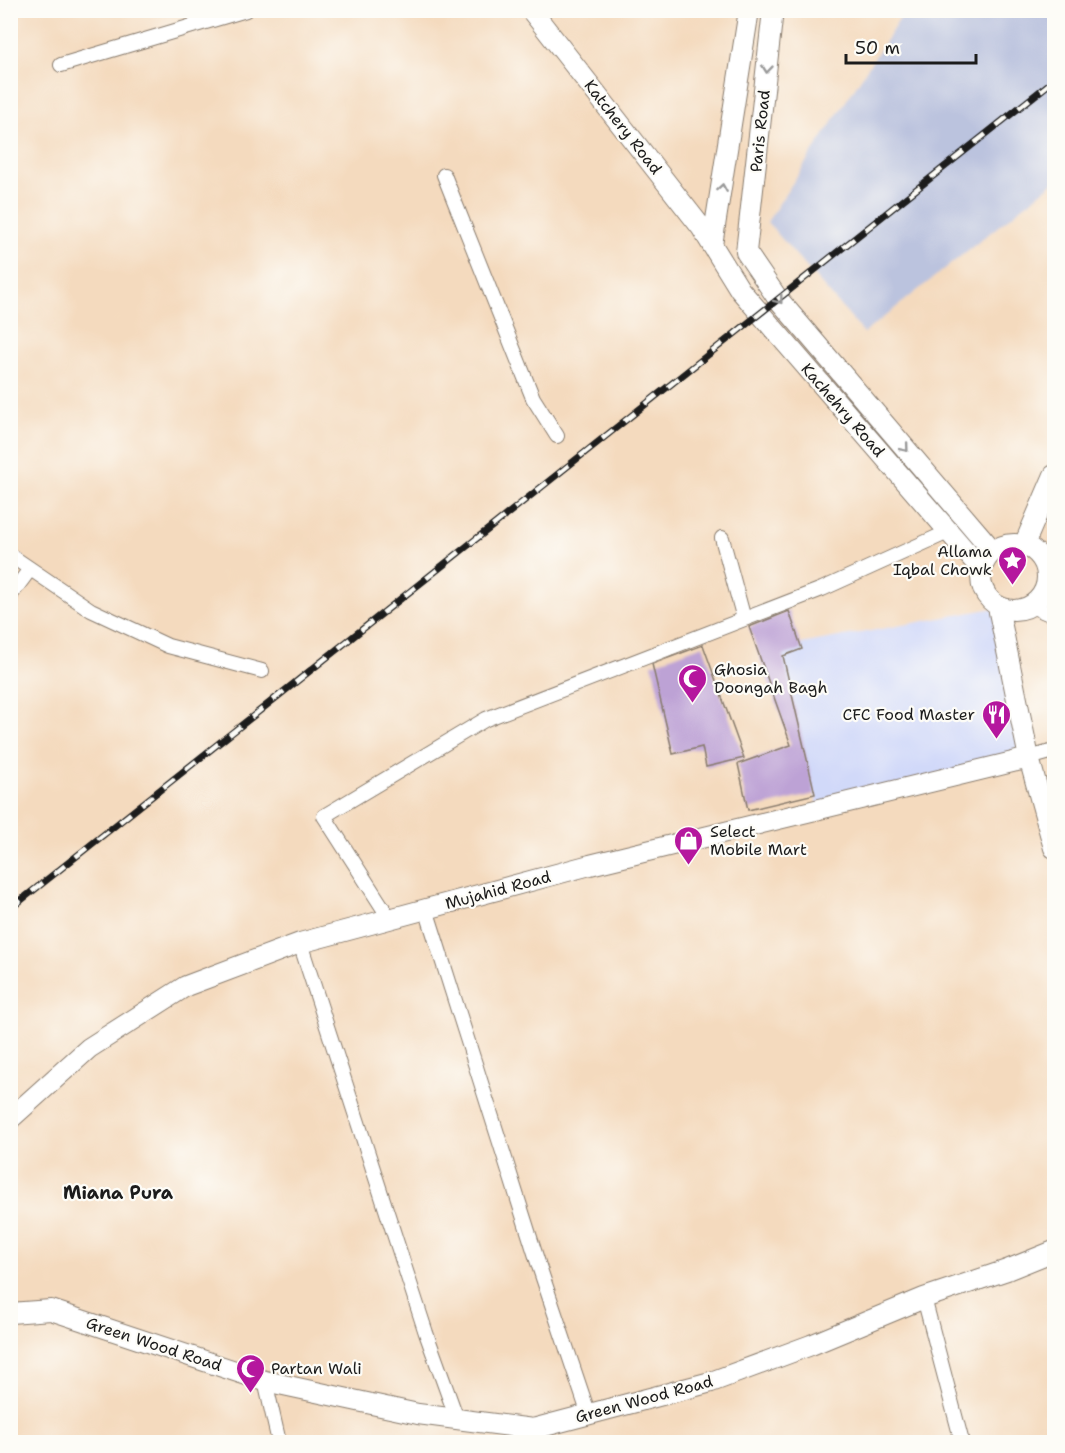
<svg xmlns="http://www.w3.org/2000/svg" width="1065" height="1453" font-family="'Shantell Sans',sans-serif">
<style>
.built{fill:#d1d9f9}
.industrial{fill:#bbc3de}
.building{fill:#bda2d5}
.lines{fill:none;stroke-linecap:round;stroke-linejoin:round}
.street-casing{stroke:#887b6d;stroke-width:16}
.secondary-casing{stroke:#887b6d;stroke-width:22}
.street{stroke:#fff;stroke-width:14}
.secondary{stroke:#fff;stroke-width:20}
.rail-casing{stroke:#1c1c1c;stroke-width:7}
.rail{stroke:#fdfcf7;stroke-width:4.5;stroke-dasharray:14;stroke-linecap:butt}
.oneway{stroke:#999}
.labels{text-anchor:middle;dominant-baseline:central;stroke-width:4.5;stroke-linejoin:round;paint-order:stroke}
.street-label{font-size:16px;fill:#1c1c1c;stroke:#fdfcf7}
.poi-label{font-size:16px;fill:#1c1c1c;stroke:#fdfcf7;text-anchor:start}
.neighbourhood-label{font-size:18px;font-weight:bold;fill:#1c1c1c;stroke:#fdfcf7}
</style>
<rect width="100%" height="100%" fill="#fdfcf7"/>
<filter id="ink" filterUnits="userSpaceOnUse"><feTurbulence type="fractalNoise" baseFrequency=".0167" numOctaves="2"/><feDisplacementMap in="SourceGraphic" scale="12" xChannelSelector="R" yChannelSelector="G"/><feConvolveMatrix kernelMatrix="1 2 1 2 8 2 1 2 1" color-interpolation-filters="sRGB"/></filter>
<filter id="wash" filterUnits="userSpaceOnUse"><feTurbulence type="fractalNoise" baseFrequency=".008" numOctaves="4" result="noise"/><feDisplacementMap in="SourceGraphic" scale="24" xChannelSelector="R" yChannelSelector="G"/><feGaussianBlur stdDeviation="1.35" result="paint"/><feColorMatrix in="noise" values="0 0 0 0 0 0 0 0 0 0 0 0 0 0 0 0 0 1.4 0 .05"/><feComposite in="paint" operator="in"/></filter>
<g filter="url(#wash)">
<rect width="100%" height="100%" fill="#f4dabe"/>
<!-- built -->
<path class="built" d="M 994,608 L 1023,754 L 818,807 L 783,656 L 802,649 L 801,644 Z"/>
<!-- industrial -->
<path class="industrial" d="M 905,11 L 1054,11 L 1054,182 L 864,333 L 767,222 Z"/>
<g id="blocks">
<!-- building -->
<path class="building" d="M 789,611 L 802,649 L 783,656 L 815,794 L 748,810 L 738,764 L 791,745 L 749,627 Z
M 703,645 L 744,758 L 706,767 L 702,747 L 673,754 L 652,664 Z"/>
</g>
</g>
<g filter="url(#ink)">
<use href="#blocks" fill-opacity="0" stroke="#887b6d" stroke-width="1.5"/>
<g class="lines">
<defs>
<path id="street" d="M 61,65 L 246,10
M 444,175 L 533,398 L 557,436
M 722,538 L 744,619
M 10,555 L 91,610 L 168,646 L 262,671
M 10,596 L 30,569
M 1031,606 L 1054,616
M 1029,758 L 1054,751
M 426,909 L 539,1266 L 589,1415
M 390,919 L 324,816 L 486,719 L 822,589 L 948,532
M 300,943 L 426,1333 L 457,1419
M 924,1298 L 962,1442
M 265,1381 L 279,1442"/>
<path id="secondary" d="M 531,10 L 701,227 L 740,290 L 982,570
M 773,10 L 746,252 L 778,299 L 993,551
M 712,245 L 749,10
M981 577a33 33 0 1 1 66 0a33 33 0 1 1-66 0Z
M 1024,545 L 1054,475
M 998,607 L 1029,758 L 1054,848
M 10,1119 L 89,1048 L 186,986 L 300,943 L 590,865 L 1029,758
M 10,1313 L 51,1310 L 265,1381 L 418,1414 L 533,1429 L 711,1382 L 811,1345 L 924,1298 L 1007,1270 L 1054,1251"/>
</defs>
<!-- street casing -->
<use href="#street" class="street-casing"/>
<!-- secondary casing -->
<use href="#secondary" class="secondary-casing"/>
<!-- street -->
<use href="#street" class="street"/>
<!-- secondary -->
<use href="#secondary" class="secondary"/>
<defs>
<path id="rail" d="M 10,909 L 1054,80"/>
</defs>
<!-- rail casing -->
<use href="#rail" class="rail-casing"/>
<!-- rail -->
<use href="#rail" class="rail"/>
</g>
<!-- one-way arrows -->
<defs><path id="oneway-chevron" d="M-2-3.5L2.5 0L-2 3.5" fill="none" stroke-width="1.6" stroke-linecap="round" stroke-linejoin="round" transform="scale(1.5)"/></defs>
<g class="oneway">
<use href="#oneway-chevron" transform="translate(767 69) rotate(96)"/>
<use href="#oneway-chevron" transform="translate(722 188) rotate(-81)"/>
<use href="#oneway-chevron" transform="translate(779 300) rotate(52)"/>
<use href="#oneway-chevron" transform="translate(905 448) rotate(50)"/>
</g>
</g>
<!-- icons -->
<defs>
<symbol id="sight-pin" viewBox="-11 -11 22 30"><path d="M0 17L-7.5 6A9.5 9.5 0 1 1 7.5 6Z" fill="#b5179e" stroke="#fdfcf7"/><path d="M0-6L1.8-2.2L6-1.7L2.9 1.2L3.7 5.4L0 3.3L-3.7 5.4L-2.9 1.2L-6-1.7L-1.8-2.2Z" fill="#fff"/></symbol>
<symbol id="mosque-pin" viewBox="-11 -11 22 30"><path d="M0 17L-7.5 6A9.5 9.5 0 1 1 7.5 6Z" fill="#b5179e" stroke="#fdfcf7"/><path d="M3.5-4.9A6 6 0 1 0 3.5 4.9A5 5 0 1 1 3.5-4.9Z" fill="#fff"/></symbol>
<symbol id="restaurant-pin" viewBox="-11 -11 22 30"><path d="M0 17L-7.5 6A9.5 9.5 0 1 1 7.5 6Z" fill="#b5179e" stroke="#fdfcf7"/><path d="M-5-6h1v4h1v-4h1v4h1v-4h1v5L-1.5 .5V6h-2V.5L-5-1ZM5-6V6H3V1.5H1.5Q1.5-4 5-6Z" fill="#fff"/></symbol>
<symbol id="shop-pin" viewBox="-11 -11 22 30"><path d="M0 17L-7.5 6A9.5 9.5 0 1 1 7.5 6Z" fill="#b5179e" stroke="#fdfcf7"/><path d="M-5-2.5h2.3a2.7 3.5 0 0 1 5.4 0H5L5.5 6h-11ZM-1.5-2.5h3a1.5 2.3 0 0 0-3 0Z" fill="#fff"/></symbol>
</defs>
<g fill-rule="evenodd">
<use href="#sight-pin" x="996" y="544" width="33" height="45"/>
<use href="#mosque-pin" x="676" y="662" width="33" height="45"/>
<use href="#restaurant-pin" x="980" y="698" width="33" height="45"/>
<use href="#shop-pin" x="672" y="824" width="33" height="45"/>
<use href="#mosque-pin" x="234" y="1352" width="33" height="45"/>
</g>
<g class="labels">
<!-- street labels -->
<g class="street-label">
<text transform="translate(623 127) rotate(52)">Katchery Road</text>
<text transform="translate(760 131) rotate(-84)">Paris Road</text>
<text transform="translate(843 410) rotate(49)">Kachehry Road</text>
<text transform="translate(498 890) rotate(-15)">Mujahid Road</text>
<text transform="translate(154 1344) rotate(18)">Green Wood Road</text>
<text transform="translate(644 1399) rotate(-15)">Green Wood Road</text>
</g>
<!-- poi labels -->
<g class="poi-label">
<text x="992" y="551" text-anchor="end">Allama<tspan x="992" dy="18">Iqbal Chowk</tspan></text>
<text x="714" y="669">Ghosia<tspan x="714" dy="18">Doongah Bagh</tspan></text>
<text x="975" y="714" text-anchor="end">CFC Food Master</text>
<text x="710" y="831">Select<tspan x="710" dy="18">Mobile Mart</tspan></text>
<text x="271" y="1368">Partan Wali</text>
</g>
<!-- neighbourhood labels -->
<g class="neighbourhood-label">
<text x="118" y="1193">Miana Pura</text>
</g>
</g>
<!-- margin -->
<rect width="1065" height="1453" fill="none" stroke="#fdfcf7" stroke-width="36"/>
<!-- scale -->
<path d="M846 54v9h130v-9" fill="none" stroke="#1c1c1c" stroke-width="3"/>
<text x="855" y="54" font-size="18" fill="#1c1c1c" stroke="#fdfcf7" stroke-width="4.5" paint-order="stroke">50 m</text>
</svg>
